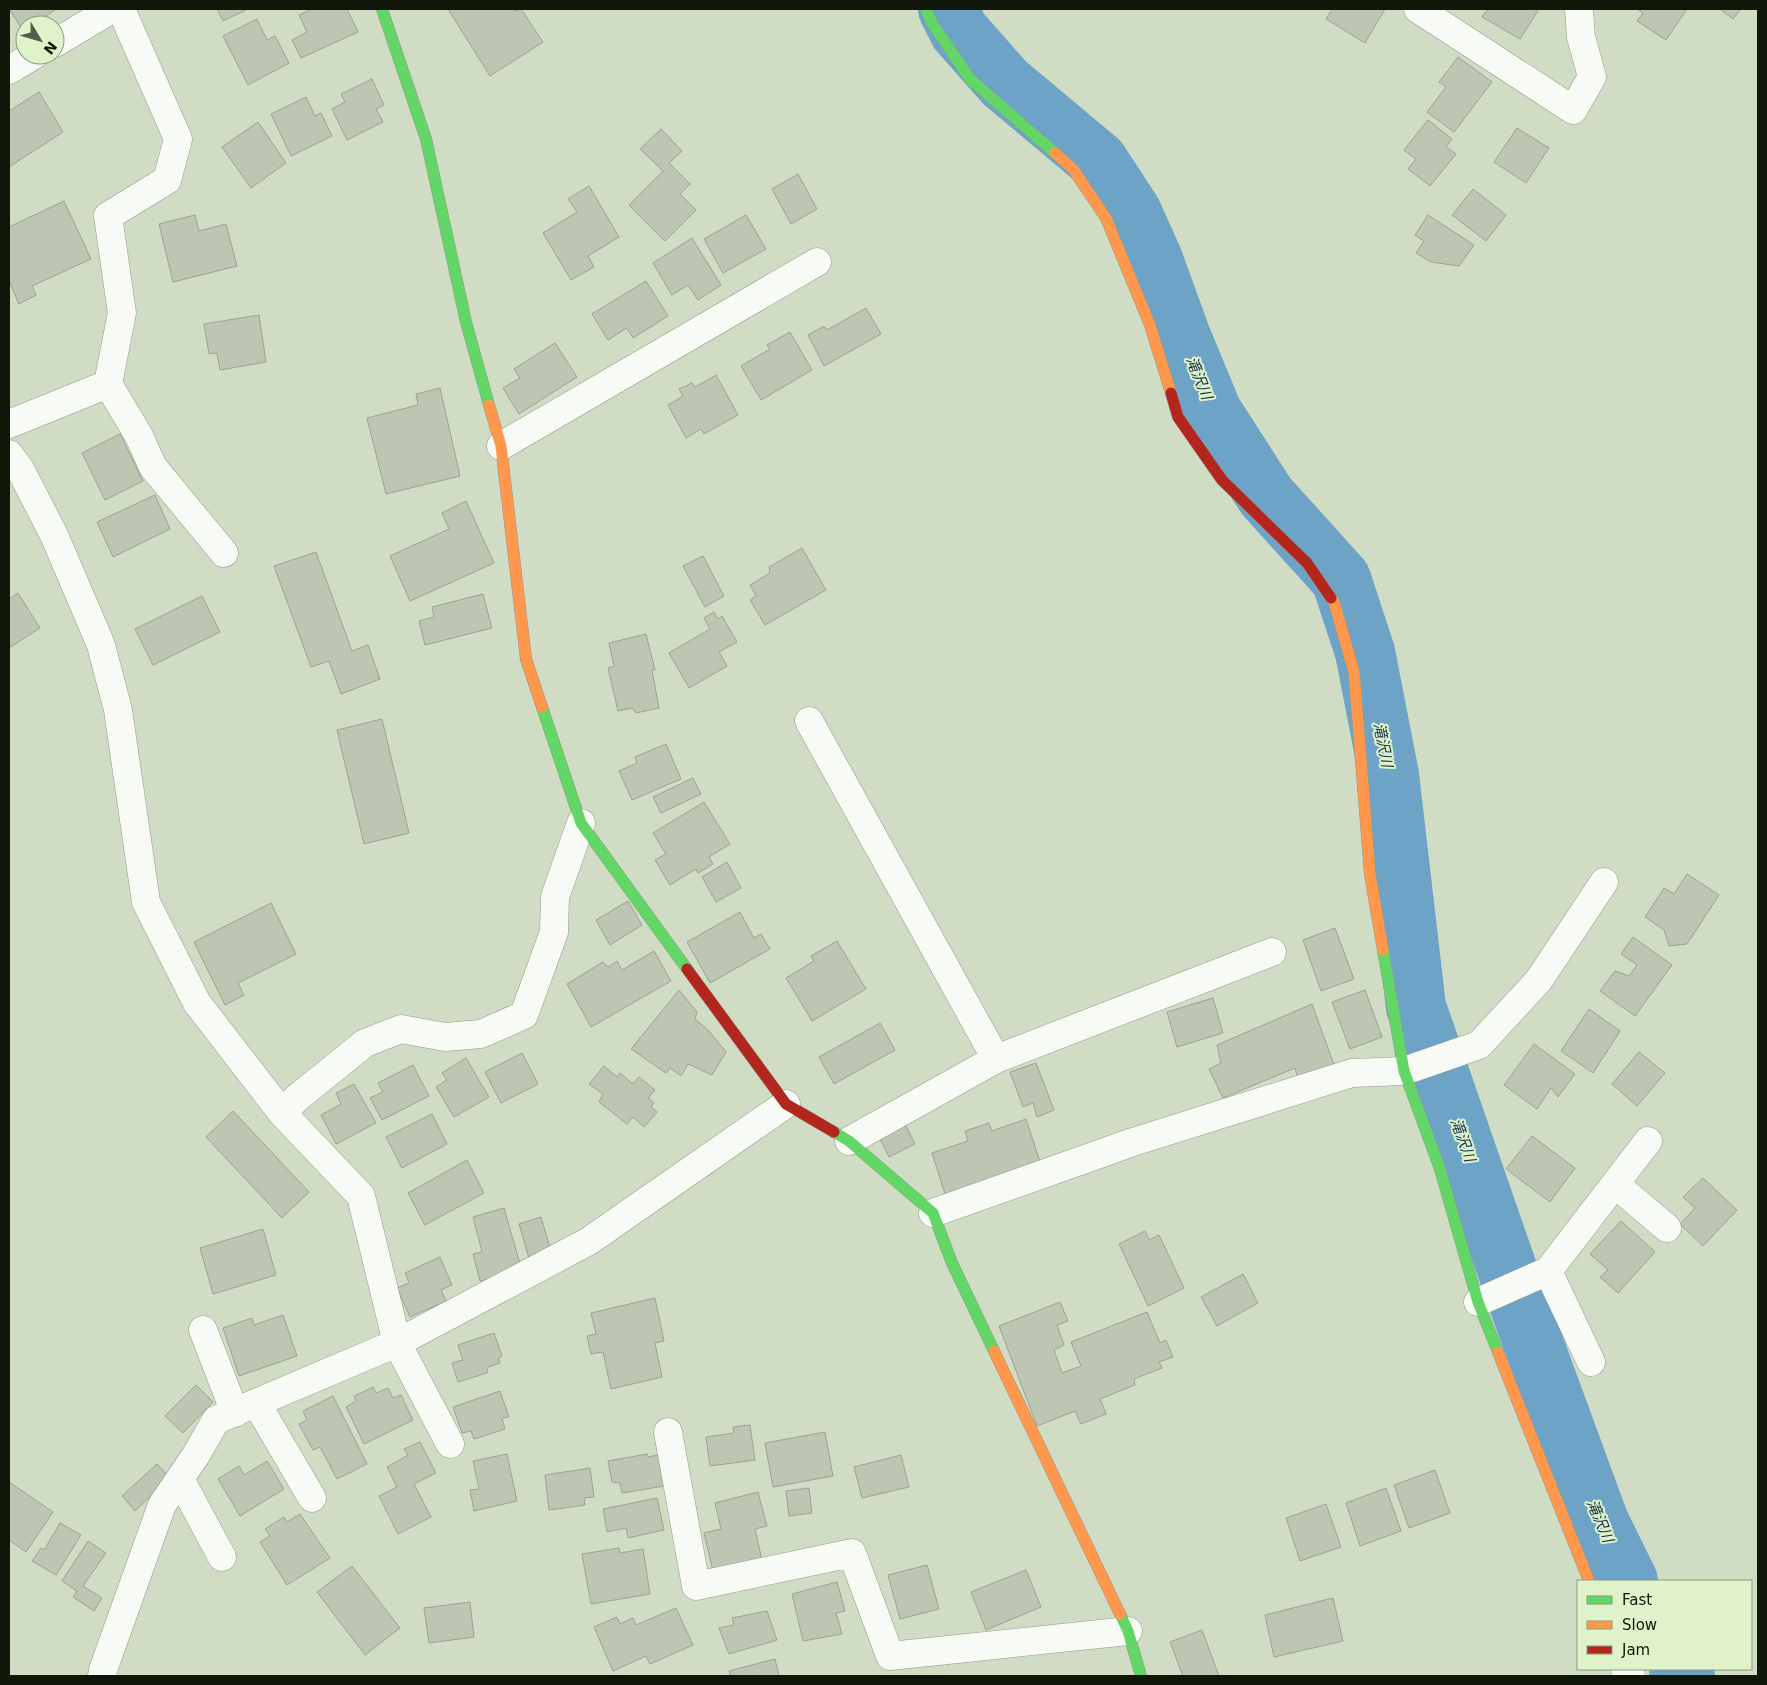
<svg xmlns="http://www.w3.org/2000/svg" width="1767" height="1685" font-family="'DejaVu Sans','Noto Sans JP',sans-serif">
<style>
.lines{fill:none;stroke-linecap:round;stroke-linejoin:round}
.river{stroke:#6da3c7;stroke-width:60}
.building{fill:#bdc5b3;stroke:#9aa291}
.street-casing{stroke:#929988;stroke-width:29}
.fast-casing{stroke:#929988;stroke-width:12}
.slow-casing{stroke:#929988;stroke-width:12}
.jam-casing{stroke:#929988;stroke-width:12}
.street{stroke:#f8faf6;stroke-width:28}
.fast{stroke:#63d668;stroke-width:11}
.slow{stroke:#ff974d;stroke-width:11}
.jam{stroke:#b3261e;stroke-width:11}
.labels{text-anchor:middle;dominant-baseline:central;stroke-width:4;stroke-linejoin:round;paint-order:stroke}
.water-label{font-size:15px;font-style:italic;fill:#12304a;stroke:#dff2c9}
</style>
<rect width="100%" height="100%" fill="#d1dcc5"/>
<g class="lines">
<!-- river -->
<path class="river" d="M 948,9 L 959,31 L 1005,83 L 1098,161 L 1132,213 L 1153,260 L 1181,337 L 1212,412 L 1266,496 L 1341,579 L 1365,652 L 1389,775 L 1416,1007 L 1523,1315 L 1599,1522 L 1628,1581
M 1679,1669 L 1685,1676"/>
</g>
<!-- building -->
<path class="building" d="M 9,9 L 56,9 L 33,25 L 25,25 L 24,32 Z
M 217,9 L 248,9 L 223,21 Z
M 312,9 L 347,9 L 358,32 L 301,58 L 292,40 L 307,32 L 299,15 Z
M 448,9 L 513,9 L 515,11 L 521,9 L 543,42 L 490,76 Z
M 1332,9 L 1385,9 L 1365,43 L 1326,19 Z
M 1488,9 L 1539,9 L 1520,39 L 1482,17 Z
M 1637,9 L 1687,9 L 1666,40 L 1637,21 L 1643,13 Z
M 1720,9 L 1741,9 L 1733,19 Z
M 257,19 L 267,40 L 275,36 L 289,63 L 248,85 L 223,36 Z
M 1458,57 L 1492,82 L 1454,132 L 1427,112 L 1446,87 L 1439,82 Z
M 372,79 L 384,105 L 376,109 L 383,122 L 347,140 L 332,109 L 345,102 L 341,94 Z
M 39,92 L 63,132 L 9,167 L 9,111 Z
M 306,97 L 315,116 L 321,113 L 332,136 L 291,156 L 271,114 Z
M 1428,120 L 1452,139 L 1446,147 L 1456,154 L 1430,186 L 1408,169 L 1416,159 L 1404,150 Z
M 258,122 L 286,163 L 251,188 L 222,147 Z
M 1517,128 L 1549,148 L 1526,183 L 1494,162 Z
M 661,129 L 682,151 L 669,163 L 690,184 L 680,194 L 696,210 L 665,241 L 629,205 L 663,171 L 640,149 Z
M 798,174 L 817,209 L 791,224 L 772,189 Z
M 589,186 L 619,237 L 588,256 L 594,267 L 571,280 L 543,233 L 577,212 L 568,199 Z
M 1473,189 L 1506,215 L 1486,241 L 1452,215 Z
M 64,201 L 91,259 L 32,286 L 36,295 L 19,304 L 9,281 L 9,227 Z
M 195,215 L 199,231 L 226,224 L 237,266 L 173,282 L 159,224 Z
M 746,215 L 766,249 L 723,273 L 704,239 Z
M 1428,215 L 1474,245 L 1459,266 L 1431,262 L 1416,253 L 1424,241 L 1415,235 Z
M 692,238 L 721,285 L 698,300 L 688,285 L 672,295 L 653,263 Z
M 646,281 L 668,316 L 633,338 L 627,328 L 608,340 L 592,314 Z
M 866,308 L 881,334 L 824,366 L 808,335 L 824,326 L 827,330 Z
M 259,315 L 266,362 L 220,370 L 217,353 L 209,354 L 204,324 Z
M 790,332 L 812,370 L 761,400 L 741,366 L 770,349 L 767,345 Z
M 555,343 L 577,377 L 519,414 L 503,388 L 520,378 L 514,369 Z
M 716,375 L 738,415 L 704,434 L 701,429 L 686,438 L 668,405 L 683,396 L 679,389 L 692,383 L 695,387 Z
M 440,388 L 460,476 L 386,494 L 367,418 L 418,405 L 416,394 Z
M 120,434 L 143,481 L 105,500 L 82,453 Z
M 155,495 L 170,529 L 113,557 L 97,522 Z
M 466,501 L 494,563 L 410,601 L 390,556 L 449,529 L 442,513 Z
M 802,548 L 826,590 L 765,625 L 750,600 L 756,596 L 750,585 L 770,573 L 769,567 Z
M 316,552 L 352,651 L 368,645 L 380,679 L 341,694 L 329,661 L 311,667 L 274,566 Z
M 703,556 L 724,596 L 705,607 L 683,566 Z
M 18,593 L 40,628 L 9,648 L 9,599 Z
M 483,594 L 492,628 L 425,645 L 419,621 L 434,617 L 432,607 Z
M 202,596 L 220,632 L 153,665 L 135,629 Z
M 714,612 L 718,619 L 722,616 L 737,642 L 719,652 L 727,666 L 689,688 L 669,653 L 710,629 L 704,618 Z
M 646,634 L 655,670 L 652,670 L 659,708 L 636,713 L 632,708 L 618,711 L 608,668 L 614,666 L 609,643 Z
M 382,719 L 409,833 L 364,844 L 337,730 Z
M 666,744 L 681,779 L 632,800 L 619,771 L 637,763 L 635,757 Z
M 693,778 L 701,794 L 661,813 L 653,797 Z
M 704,802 L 730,844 L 709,857 L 713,864 L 698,873 L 696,869 L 670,885 L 655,860 L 666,854 L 653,833 Z
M 727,862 L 741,888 L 716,902 L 702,877 Z
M 1687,874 L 1719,895 L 1687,944 L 1669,946 L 1664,930 L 1645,917 L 1664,888 L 1674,894 Z
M 628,901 L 642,925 L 610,945 L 596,920 Z
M 271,903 L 296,954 L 238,983 L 244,995 L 225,1005 L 194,942 Z
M 740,912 L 754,938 L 761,934 L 770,949 L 710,983 L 687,942 Z
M 1335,928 L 1354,979 L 1321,991 L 1303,940 Z
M 1633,937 L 1672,965 L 1635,1016 L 1600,991 L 1615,971 L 1629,976 L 1637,965 L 1621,954 Z
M 837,941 L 866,989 L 812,1021 L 786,978 L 814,961 L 811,956 Z
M 654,951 L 671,981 L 591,1027 L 567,984 L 603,962 L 608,967 L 617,961 L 622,970 Z
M 679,990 L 697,1012 L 695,1019 L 708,1030 L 726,1052 L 712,1075 L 688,1064 L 681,1076 L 670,1068 L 666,1073 L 631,1049 Z
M 1365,990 L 1382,1037 L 1350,1049 L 1332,1002 Z
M 1213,998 L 1223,1033 L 1177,1047 L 1167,1012 Z
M 1312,1004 L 1334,1065 L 1298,1078 L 1295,1068 L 1223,1098 L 1209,1069 L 1221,1063 L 1217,1045 Z
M 1589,1009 L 1620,1031 L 1593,1073 L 1561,1051 Z
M 880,1023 L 895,1050 L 834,1084 L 819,1057 Z
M 1534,1044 L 1575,1074 L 1558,1097 L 1551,1088 L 1537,1109 L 1504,1085 Z
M 1639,1052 L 1665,1073 L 1637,1106 L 1612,1084 Z
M 522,1053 L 538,1084 L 501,1103 L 485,1072 Z
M 466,1058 L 489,1097 L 454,1117 L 436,1087 L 447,1080 L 442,1073 Z
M 1036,1063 L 1054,1110 L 1037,1117 L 1033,1103 L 1023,1107 L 1010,1072 Z
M 413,1065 L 429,1096 L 382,1120 L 370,1098 L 383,1092 L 378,1083 Z
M 604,1066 L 617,1077 L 620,1073 L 633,1084 L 639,1077 L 655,1090 L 648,1098 L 654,1103 L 651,1107 L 657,1112 L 644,1127 L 633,1117 L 627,1124 L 599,1102 L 603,1094 L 589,1084 Z
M 354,1084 L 376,1123 L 336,1144 L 321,1115 L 341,1104 L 336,1093 Z
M 233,1111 L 309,1192 L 282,1218 L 206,1137 Z
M 432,1114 L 447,1144 L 402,1168 L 386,1137 Z
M 1026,1119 L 1041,1165 L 946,1197 L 932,1153 L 968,1141 L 965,1131 L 989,1123 L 992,1131 Z
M 903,1120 L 915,1144 L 889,1157 L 877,1133 Z
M 1532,1136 L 1575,1168 L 1550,1202 L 1506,1169 Z
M 467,1160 L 484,1193 L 425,1225 L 408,1193 Z
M 1703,1178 L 1737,1210 L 1703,1246 L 1680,1224 L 1695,1208 L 1683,1197 Z
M 504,1208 L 522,1271 L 480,1281 L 473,1254 L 482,1252 L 473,1217 Z
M 541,1217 L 551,1251 L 529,1258 L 519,1224 Z
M 1621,1221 L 1655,1252 L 1618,1293 L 1600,1277 L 1608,1270 L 1590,1254 Z
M 263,1229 L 276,1275 L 213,1294 L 200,1248 Z
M 1145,1231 L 1149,1240 L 1159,1235 L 1184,1288 L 1148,1306 L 1119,1244 Z
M 440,1257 L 452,1285 L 441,1290 L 446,1301 L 410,1317 L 397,1288 L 409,1283 L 405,1273 Z
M 1243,1274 L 1258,1303 L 1217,1326 L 1201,1297 Z
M 655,1298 L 664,1341 L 655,1343 L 662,1377 L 611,1389 L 603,1352 L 591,1354 L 587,1336 L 596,1334 L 591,1313 Z
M 1060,1302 L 1068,1321 L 1057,1325 L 1064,1345 L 1054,1350 L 1062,1373 L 1081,1366 L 1071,1342 L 1147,1312 L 1160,1343 L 1166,1340 L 1173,1357 L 1159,1362 L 1162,1368 L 1134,1379 L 1135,1385 L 1100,1399 L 1106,1414 L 1081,1424 L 1075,1411 L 1037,1426 L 999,1326 Z
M 283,1315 L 297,1356 L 239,1376 L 223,1328 L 252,1318 L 254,1325 Z
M 494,1333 L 502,1356 L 498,1358 L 500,1363 L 488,1367 L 487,1373 L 458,1382 L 452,1363 L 463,1360 L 458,1345 Z
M 196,1385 L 213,1402 L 183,1433 L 165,1416 Z
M 373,1387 L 376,1393 L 388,1388 L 393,1398 L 401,1395 L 413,1420 L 364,1444 L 346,1407 L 356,1401 L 354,1396 Z
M 500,1391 L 509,1417 L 502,1418 L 505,1429 L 474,1439 L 471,1431 L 462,1433 L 453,1407 Z
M 333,1396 L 367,1464 L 337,1479 L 320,1447 L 313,1450 L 299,1424 L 307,1420 L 303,1411 Z
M 750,1425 L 755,1460 L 710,1466 L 706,1437 L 734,1433 L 733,1427 Z
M 825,1432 L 833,1476 L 773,1487 L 765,1443 Z
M 420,1442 L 436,1473 L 414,1484 L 431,1517 L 398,1534 L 379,1496 L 397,1487 L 387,1467 L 408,1455 L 404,1449 Z
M 507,1454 L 517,1501 L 474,1511 L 470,1490 L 479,1489 L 473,1461 Z
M 647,1454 L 648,1457 L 658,1455 L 664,1486 L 622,1493 L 620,1483 L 612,1482 L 608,1461 Z
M 901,1455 L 909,1487 L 862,1498 L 854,1467 Z
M 267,1461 L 284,1489 L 240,1516 L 218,1479 L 239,1466 L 244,1475 Z
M 157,1464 L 170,1478 L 135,1511 L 122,1496 Z
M 590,1468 L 594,1497 L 584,1498 L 585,1505 L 549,1510 L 545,1475 Z
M 1435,1470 L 1450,1513 L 1409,1528 L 1394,1485 Z
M 9,1482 L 53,1512 L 26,1552 L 9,1540 Z
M 809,1488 L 812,1513 L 789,1516 L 786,1491 Z
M 1386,1488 L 1401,1531 L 1360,1546 L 1346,1503 Z
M 758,1492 L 767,1526 L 755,1529 L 762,1560 L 713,1571 L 704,1533 L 721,1529 L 715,1503 Z
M 657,1498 L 664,1530 L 628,1538 L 626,1528 L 607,1532 L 603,1509 Z
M 1326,1504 L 1341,1547 L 1300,1561 L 1286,1518 Z
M 300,1514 L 330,1558 L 287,1585 L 260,1542 L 270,1536 L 265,1529 L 284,1517 L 287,1522 Z
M 60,1523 L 81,1535 L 56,1575 L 32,1561 L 41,1548 L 44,1550 Z
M 88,1541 L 106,1553 L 83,1586 L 102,1598 L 94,1611 L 73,1597 L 77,1591 L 62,1581 Z
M 619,1548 L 620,1553 L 643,1549 L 650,1594 L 591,1604 L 582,1554 Z
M 927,1565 L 939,1609 L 900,1619 L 888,1575 Z
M 352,1566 L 400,1628 L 365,1655 L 317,1592 Z
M 1026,1570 L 1041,1607 L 986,1630 L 971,1592 Z
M 837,1582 L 845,1611 L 836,1613 L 842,1634 L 803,1641 L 792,1594 Z
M 1333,1598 L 1343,1641 L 1274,1657 L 1265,1615 Z
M 470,1602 L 474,1637 L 429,1643 L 424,1608 Z
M 676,1608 L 693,1645 L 650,1664 L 646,1656 L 613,1671 L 594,1627 L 617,1617 L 620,1624 L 633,1618 L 636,1625 Z
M 767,1611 L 777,1640 L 729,1654 L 719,1628 L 734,1625 L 732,1618 Z
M 1202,1630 L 1219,1676 L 1183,1676 L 1170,1642 Z
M 775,1659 L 779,1676 L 731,1676 L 729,1671 Z"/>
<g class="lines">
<defs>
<path id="street" d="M 1418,9 L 1573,110 L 1592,77 L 1581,37 L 1579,9
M 55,43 L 112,9
M 9,70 L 34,55
M 108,384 L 139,436 L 153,467 L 224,553
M 9,424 L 108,384 L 122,313 L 108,216 L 167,180 L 178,139 L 121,9
M 501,446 L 817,262
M 9,454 L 20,469 L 54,535 L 101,645 L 118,710 L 146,902 L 197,1003 L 282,1113 L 361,1196 L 397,1343 L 450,1444
M 809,721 L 996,1059
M 282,1113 L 297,1098 L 365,1043 L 401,1029 L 445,1037 L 481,1034 L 524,1015 L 554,932 L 555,897 L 581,823
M 849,1141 L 996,1059 L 1272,952
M 1615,1184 L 1667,1228
M 933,1213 L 1133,1142 L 1352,1073 L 1404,1071 L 1479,1045 L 1539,980 L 1604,882
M 1548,1271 L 1591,1362
M 1478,1302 L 1548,1271 L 1648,1141
M 203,1330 L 235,1413
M 257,1404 L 312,1498
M 668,1432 L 696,1586 L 852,1553 L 890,1656 L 1128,1631
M 180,1479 L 222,1557
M 1625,1669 L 1631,1676
M 102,1676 L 103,1670 L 162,1505 L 196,1455 L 216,1420 L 397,1343 L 589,1241 L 786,1104"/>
<path id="fast" d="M 382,9 L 426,139 L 466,322 L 489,405
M 926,9 L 932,23 L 970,79 L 1055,153
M 542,707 L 581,823 L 687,969
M 1383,950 L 1404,1071 L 1440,1169 L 1478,1302 L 1498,1352
M 834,1132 L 849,1141 L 933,1213 L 952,1263 L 994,1351
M 1120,1614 L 1128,1631 L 1141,1676"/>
<path id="slow" d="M 1055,153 L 1073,169 L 1106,218 L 1150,325 L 1171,393
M 489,405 L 501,446 L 526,659 L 542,707
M 1331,598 L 1334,602 L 1354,672 L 1370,874 L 1383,950
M 994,1351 L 1120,1614
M 1498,1352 L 1589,1581"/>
<path id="jam" d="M 1171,393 L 1178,417 L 1222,480 L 1307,563 L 1331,598
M 687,969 L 786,1104 L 834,1132"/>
</defs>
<!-- street casing -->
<use href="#street" class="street-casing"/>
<!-- fast casing -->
<use href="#fast" class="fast-casing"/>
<!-- slow casing -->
<use href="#slow" class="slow-casing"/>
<!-- jam casing -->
<use href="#jam" class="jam-casing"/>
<!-- street -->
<use href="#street" class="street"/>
<!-- fast -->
<use href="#fast" class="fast"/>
<!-- slow -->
<use href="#slow" class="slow"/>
<!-- jam -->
<use href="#jam" class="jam"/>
</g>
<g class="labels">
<!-- water labels -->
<g class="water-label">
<text transform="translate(1199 378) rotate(68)">滝沢川</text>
<text transform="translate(1383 745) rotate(79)">滝沢川</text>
<text transform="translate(1463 1140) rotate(70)">滝沢川</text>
<text transform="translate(1600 1521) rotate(67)">滝沢川</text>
</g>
</g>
<!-- border -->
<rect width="1767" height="1685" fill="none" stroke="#111708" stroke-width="20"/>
<!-- legend -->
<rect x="1577" y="1580" width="175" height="90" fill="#dff2c9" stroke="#8d9a7c"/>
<rect x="1587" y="1596" width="25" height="8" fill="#63d668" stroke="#8d9a7c"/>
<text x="1622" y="1605" font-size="15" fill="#111708">Fast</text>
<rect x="1587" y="1621" width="25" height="8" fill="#ff974d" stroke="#8d9a7c"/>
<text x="1622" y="1630" font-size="15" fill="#111708">Slow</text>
<rect x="1587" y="1646" width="25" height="8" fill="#b3261e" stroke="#8d9a7c"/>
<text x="1622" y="1655" font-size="15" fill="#111708">Jam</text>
<!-- north arrow -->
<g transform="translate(40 40) rotate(128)"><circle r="24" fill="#dff2c9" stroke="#8d9a7c"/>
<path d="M0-4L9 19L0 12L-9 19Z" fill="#545c4a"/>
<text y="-8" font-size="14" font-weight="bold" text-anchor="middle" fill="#111708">N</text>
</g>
</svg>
